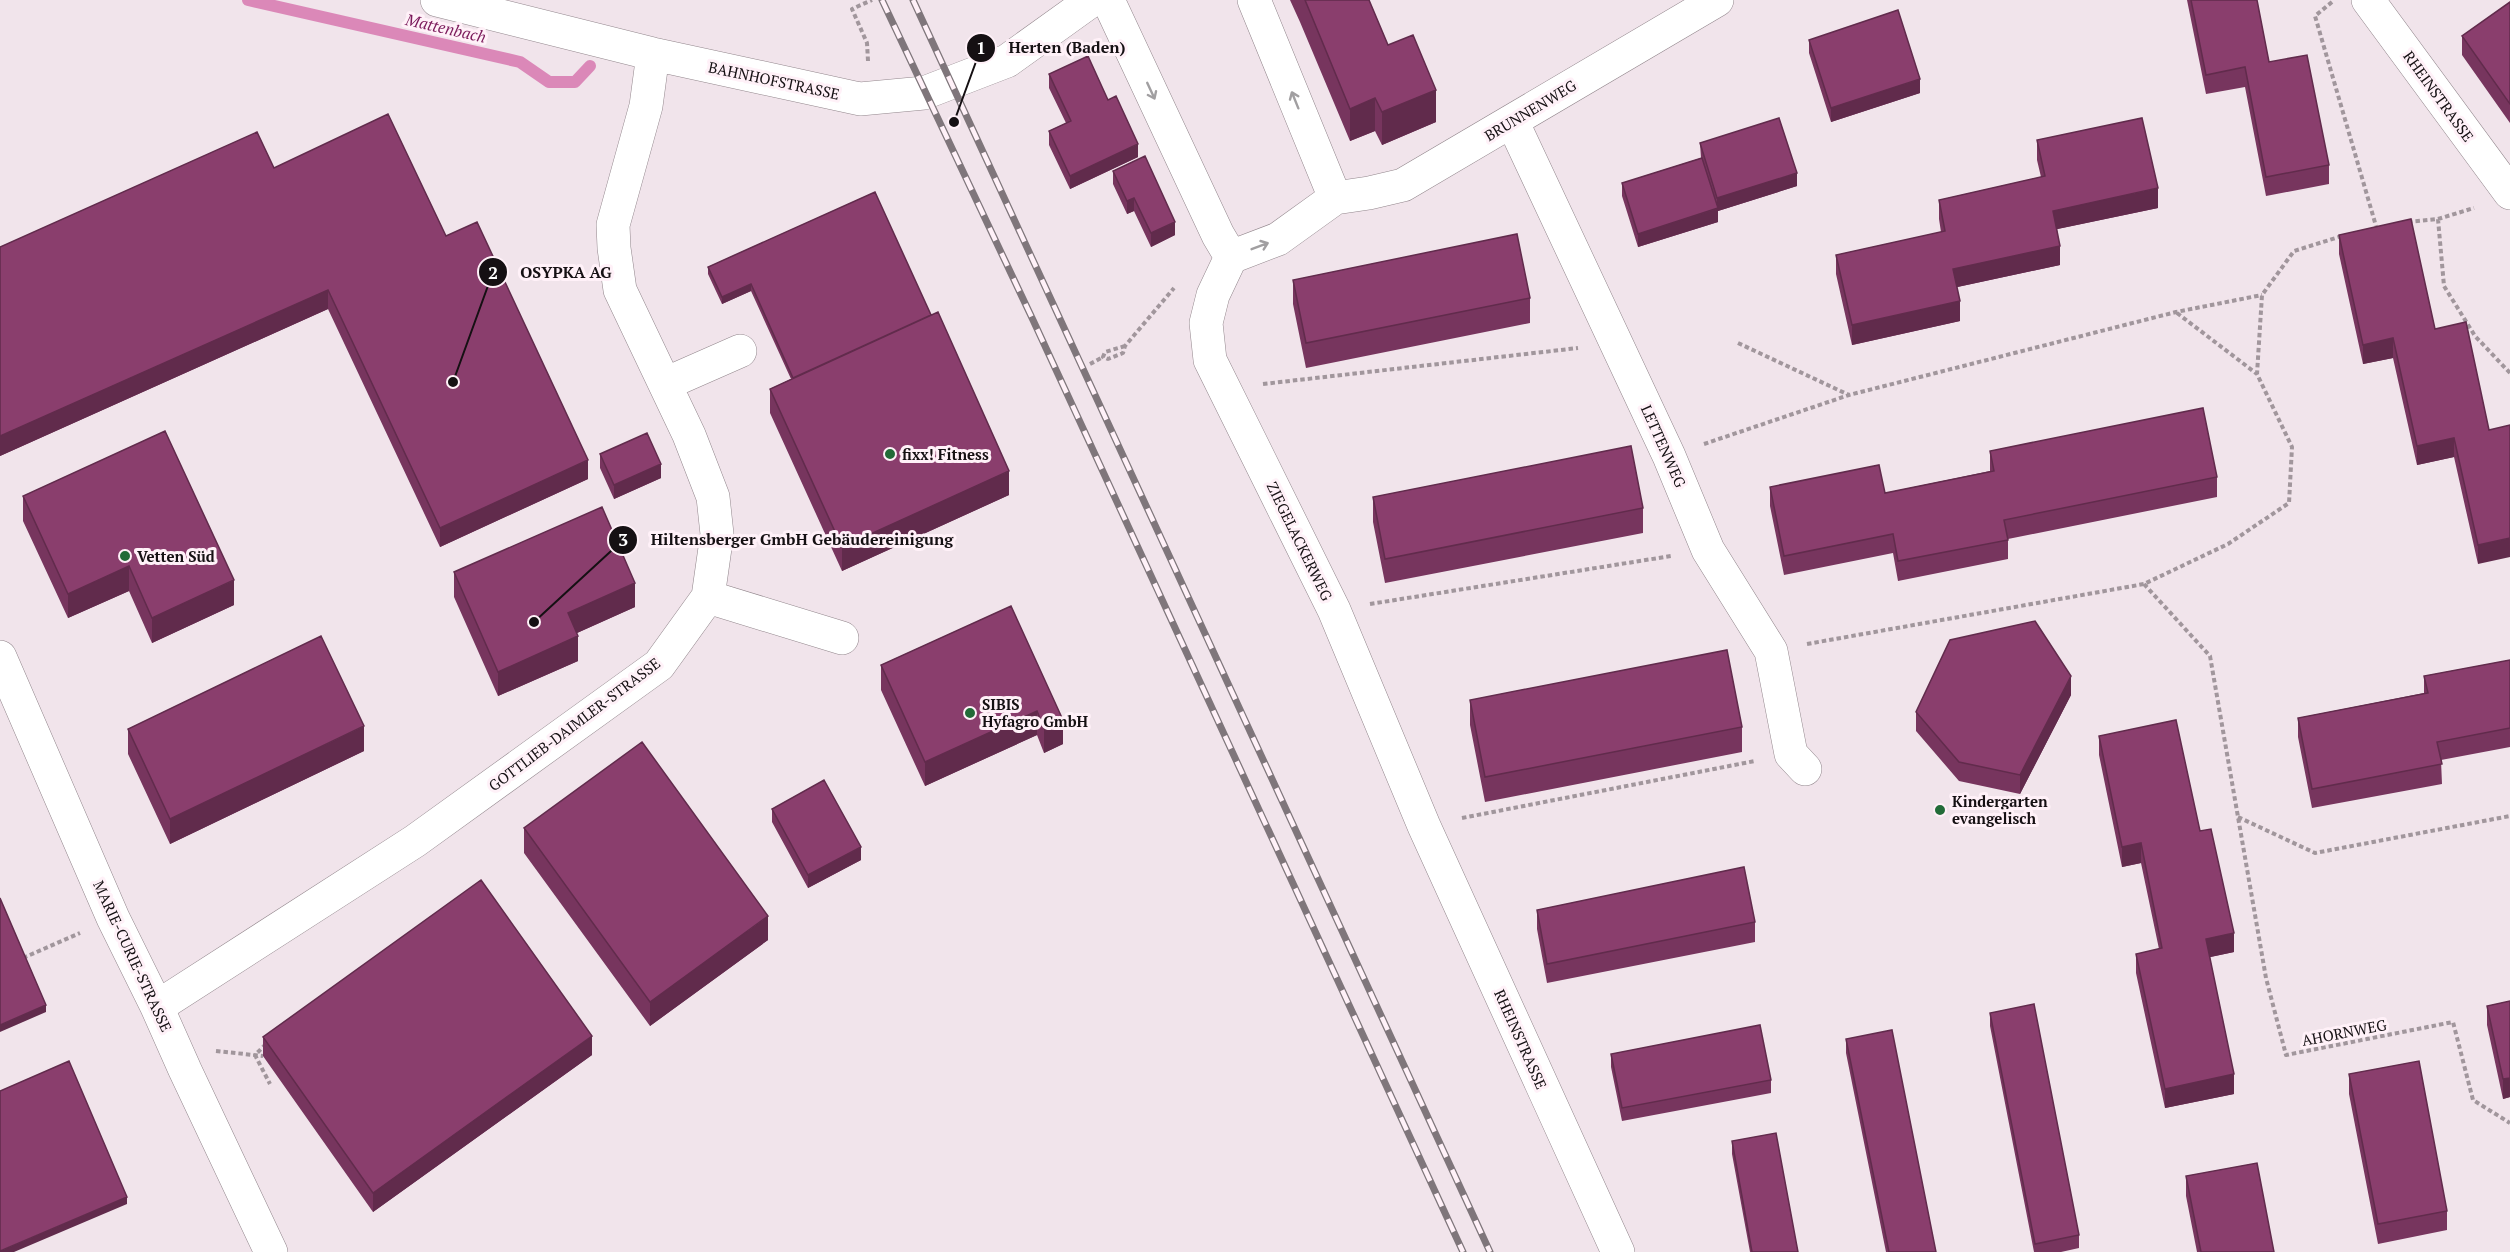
<svg xmlns="http://www.w3.org/2000/svg" width="2510" height="1252" font-family="'PT Serif',serif">
<style>
.lines{fill:none;stroke-linecap:round;stroke-linejoin:round}
.stream{stroke:#db88b8;stroke-width:12}
.minor-casing{stroke:#92868c;stroke-width:34}
.path{stroke:#a1969c;stroke-width:4;stroke-dasharray:4.5 3;stroke-linecap:butt}
.minor{stroke:#fff;stroke-width:33}
.rail-casing{stroke:#7f767b;stroke-width:7}
.rail{stroke:#fff1f8;stroke-width:4.5;stroke-dasharray:14;stroke-linecap:butt}
.wall{fill:#77355e}
.shaded-wall{fill:#612b4c}
.building{fill:#8a3e6d;stroke:#612b4c;stroke-width:1.5}
.oneway{stroke:#a19fa1}
.poi-dot{fill:#226b38;stroke:#fff1f8;stroke-width:2}
.labels{text-anchor:middle;dominant-baseline:central;stroke-width:6;stroke-linejoin:round;paint-order:stroke}
.street-label{font-size:15px;fill:#151013;stroke:#fff1f8}
.poi-label{font-size:15px;font-weight:bold;fill:#151013;stroke:#fff1f8;text-anchor:start}
.water-label{font-size:16px;font-style:italic;fill:#7b1a5b;stroke:#fff1f8}
.leader{fill:none;stroke:#151013;stroke-width:2}
.callout-dot{fill:#151013;stroke:#fff1f8;stroke-width:2}
.mark-label{font-size:18px;text-anchor:middle;font-weight:bold;fill:#fff}
.callout-label{font-size:16px;text-anchor:middle;font-weight:bold;fill:#151013;stroke:#fff1f8;stroke-width:6;stroke-linejoin:round;paint-order:stroke}
</style>
<rect width="100%" height="100%" fill="#f1e4eb"/>
<g class="lines">
<!-- stream -->
<path class="stream" d="M 248,0 L 520,62 L 549,82 L 575,82 L 590,66"/>
<defs>
<path id="minor" d="M 437,0 L 653,54 L 860,99 L 924,93 L 1007,61 L 1092,0
M 1108,0 L 1218,235 L 1231,257 L 1278,239 L 1335,198 L 1254,0
M 2368,0 L 2510,193
M 1512,121 L 1669,456 L 1708,550 L 1771,651 L 1791,754 L 1805,769
M 1335,198 L 1369,193 L 1403,185 L 1717,0
M 1231,257 L 1213,295 L 1206,323 L 1210,360 L 1334,610 L 1424,826 L 1618,1252
M 665,384 L 740,351
M 708,597 L 842,638
M 0,657 L 113,918 L 157,1007 L 185,1070 L 271,1252
M 157,1007 L 415,841 L 659,665 L 708,597 L 717,534 L 713,497 L 689,435 L 620,290 L 614,248 L 613,225 L 646,106 L 653,54"/>
</defs>
<!-- minor casing -->
<use href="#minor" class="minor-casing"/>
<!-- path -->
<path class="path" d="M 2332,2 L 2315,16 L 2376,226
M 868,61 L 867,43 L 852,9 L 872,0
M 2438,219 L 2444,286 L 2475,336 L 2510,373
M 2408,222 L 2438,219 L 2474,208
M 2177,313 L 2257,374
M 1738,343 L 1849,395
M 1125,346 L 1105,352 L 1103,357 L 1108,359 L 1123,353 L 1125,346 L 1174,288
M 1090,364 L 1103,357
M 1263,384 L 1578,348
M 1704,444 L 1849,395 L 2176,312 L 2262,295
M 2144,584 L 2210,656 L 2266,978 L 2286,1055 L 2453,1022 L 2473,1100 L 2510,1123
M 1370,604 L 1671,556
M 1807,644 L 2144,584 L 2228,544 L 2289,503 L 2292,447 L 2257,374 L 2262,295 L 2294,251 L 2342,236
M 2238,817 L 2315,853 L 2510,816
M 1462,818 L 1755,761
M 23,958 L 80,933
M 266,1044 L 255,1055 L 270,1084
M 216,1051 L 263,1056"/>
<!-- minor -->
<use href="#minor" class="minor"/>
<defs>
<path id="rail" d="M 882,0 L 1033,320 L 1463,1252
M 913,0 L 1490,1252"/>
</defs>
<!-- rail casing -->
<use href="#rail" class="rail-casing"/>
<!-- rail -->
<use href="#rail" class="rail"/>
</g>
<!-- wall -->
<path class="wall" d="M 1290,0 L 1369,0 L 1388,45 L 1436,122 L 1382,145 L 1375,131 L 1350,141 L 1300,22 Z
M 2187,0 L 2257,0 L 2269,62 L 2329,165 L 2329,184 L 2266,196 L 2245,87 L 2206,94 Z
M 2510,2 L 2510,123 L 2462,55 L 2462,36 Z
M 1809,40 L 1920,93 L 1831,122 L 1809,53 Z
M 1049,74 L 1108,100 L 1138,157 L 1070,189 L 1049,145 L 1049,131 L 1066,123 L 1049,88 Z
M 2037,140 L 2158,208 L 2057,229 L 2060,265 L 1957,287 L 1960,321 L 1852,345 L 1836,274 L 1836,255 L 1941,232 L 1939,219 L 1939,200 L 2041,177 L 2037,160 Z
M 1700,143 L 1797,186 L 1718,211 L 1718,222 L 1638,247 L 1622,196 L 1622,183 L 1701,158 Z
M 274,168 L 446,236 L 588,479 L 440,547 L 328,309 L 0,456 L 0,247 Z
M 1113,171 L 1175,235 L 1151,247 L 1134,211 L 1127,214 L 1113,184 Z
M 875,192 L 1009,495 L 842,571 L 770,413 L 770,389 L 791,379 L 751,291 L 722,304 L 708,274 L 708,267 Z
M 2339,235 L 2435,329 L 2489,430 L 2478,564 L 2454,457 L 2417,465 L 2393,358 L 2363,364 L 2339,254 Z
M 1293,280 L 1530,298 L 1530,323 L 1306,368 L 1293,304 Z
M 1990,451 L 2217,477 L 2217,497 L 2008,539 L 2008,559 L 1898,581 L 1893,553 L 1784,575 L 1770,506 L 1770,487 L 1885,493 L 1990,471 Z
M 600,454 L 661,478 L 614,499 L 600,468 Z
M 23,496 L 234,605 L 152,643 L 129,591 L 68,618 L 23,521 Z
M 1373,497 L 1643,508 L 1643,533 L 1385,583 L 1373,522 Z
M 454,572 L 635,607 L 577,633 L 578,661 L 498,696 L 454,597 Z
M 1011,606 L 1063,744 L 1044,753 L 1037,735 L 925,786 L 881,690 L 881,665 Z
M 2510,660 L 2510,747 L 2441,760 L 2442,784 L 2312,808 L 2298,737 L 2298,718 L 2424,693 L 2424,676 Z
M 2071,695 L 2020,794 L 1959,781 L 1916,731 L 1916,712 Z
M 1470,700 L 1742,727 L 1742,752 L 1485,802 L 1470,725 Z
M 128,729 L 364,751 L 170,844 L 128,754 Z
M 2099,736 L 2200,831 L 2234,952 L 2210,957 L 2234,1094 L 2165,1108 L 2136,973 L 2136,954 L 2159,949 L 2141,863 L 2122,867 L 2099,755 Z
M 772,809 L 861,860 L 808,888 L 772,822 Z
M 524,828 L 768,940 L 650,1026 L 524,853 Z
M 1537,910 L 1755,922 L 1755,942 L 1547,983 L 1537,929 Z
M 2510,1001 L 2510,1097 L 2503,1099 L 2487,1025 L 2487,1006 Z
M 1990,1013 L 2079,1235 L 2079,1248 L 2061,1252 L 2034,1252 L 1990,1026 Z
M 263,1037 L 592,1055 L 373,1212 L 263,1056 Z
M 1846,1039 L 1936,1252 L 1886,1252 L 1846,1053 Z
M 1611,1054 L 1771,1080 L 1771,1093 L 1622,1121 L 1611,1067 Z
M 2349,1074 L 2447,1211 L 2447,1230 L 2378,1244 L 2349,1094 Z
M 1732,1141 L 1798,1252 L 1750,1252 L 1732,1154 Z
M 2186,1176 L 2274,1252 L 2197,1252 L 2186,1196 Z"/>
<!-- shaded-wall -->
<path class="shaded-wall" d="M 1920,79 L 1920,93 L 1831,122 L 1831,108 Z
M 1436,90 L 1436,122 L 1382,145 L 1382,112 Z
M 1375,98 L 1375,131 L 1350,141 L 1350,109 Z
M 1138,144 L 1138,157 L 1070,189 L 1070,176 Z
M 1797,173 L 1797,186 L 1718,211 L 1718,222 L 1638,247 L 1638,234 L 1717,209 L 1717,198 Z
M 2158,188 L 2158,208 L 2053,230 L 2053,211 Z
M 1134,198 L 1134,211 L 1127,214 L 1127,201 Z
M 1175,222 L 1175,235 L 1151,247 L 1151,233 Z
M 2060,246 L 2060,265 L 1953,288 L 1953,269 Z
M 751,284 L 751,291 L 722,304 L 722,297 Z
M 328,290 L 328,309 L 0,456 L 0,436 Z
M 1960,301 L 1960,321 L 1852,345 L 1852,325 Z
M 2393,338 L 2393,358 L 2363,364 L 2363,345 Z
M 2454,438 L 2454,457 L 2417,465 L 2417,446 Z
M 588,460 L 588,479 L 440,547 L 440,528 Z
M 661,464 L 661,478 L 614,499 L 614,485 Z
M 1009,471 L 1009,495 L 842,571 L 842,547 Z
M 2510,538 L 2510,557 L 2478,564 L 2478,545 Z
M 129,566 L 129,591 L 68,618 L 68,594 Z
M 234,580 L 234,605 L 152,643 L 152,618 Z
M 635,583 L 635,607 L 568,637 L 568,613 Z
M 578,636 L 578,661 L 498,696 L 498,672 Z
M 2071,676 L 2071,695 L 2020,794 L 2020,775 Z
M 1037,711 L 1037,735 L 925,786 L 925,762 Z
M 1063,720 L 1063,744 L 1044,753 L 1044,728 Z
M 364,726 L 364,751 L 170,844 L 170,819 Z
M 2141,843 L 2141,863 L 2122,867 L 2122,847 Z
M 861,847 L 861,860 L 808,888 L 808,875 Z
M 768,916 L 768,940 L 650,1026 L 650,1002 Z
M 2234,933 L 2234,952 L 2206,958 L 2206,939 Z
M 46,1005 L 46,1012 L 0,1032 L 0,1025 Z
M 592,1036 L 592,1055 L 373,1212 L 373,1193 Z
M 2234,1074 L 2234,1094 L 2165,1108 L 2165,1089 Z
M 2510,1078 L 2510,1097 L 2503,1099 L 2503,1079 Z
M 127,1197 L 127,1204 L 14,1252 L 0,1252 L 0,1251 Z"/>
<!-- building -->
<path class="building" d="M 1305,0 L 1369,0 L 1388,45 L 1413,35 L 1436,90 L 1382,112 L 1375,98 L 1350,109 Z
M 2191,0 L 2257,0 L 2269,62 L 2307,55 L 2329,165 L 2266,177 L 2245,67 L 2206,75 Z
M 2510,2 L 2510,104 L 2462,36 Z
M 1898,10 L 1920,79 L 1831,108 L 1809,40 Z
M 1088,56 L 1108,100 L 1116,96 L 1138,144 L 1070,176 L 1049,131 L 1071,121 L 1049,74 Z
M 388,114 L 446,236 L 477,222 L 588,460 L 440,528 L 328,290 L 0,436 L 0,247 L 257,132 L 274,168 Z
M 1779,118 L 1797,173 L 1717,198 L 1700,143 Z
M 2142,118 L 2158,188 L 2053,211 L 2060,246 L 1953,269 L 1960,301 L 1852,325 L 1836,255 L 1945,231 L 1939,200 L 2045,176 L 2037,140 Z
M 1145,156 L 1175,222 L 1151,233 L 1134,198 L 1127,201 L 1113,171 Z
M 1702,158 L 1718,208 L 1638,234 L 1622,183 Z
M 875,192 L 931,315 L 793,378 L 751,284 L 722,297 L 708,267 Z
M 2411,219 L 2435,329 L 2466,322 L 2489,430 L 2510,425 L 2510,538 L 2478,545 L 2454,438 L 2417,446 L 2393,338 L 2363,345 L 2339,235 Z
M 1517,234 L 1530,298 L 1306,343 L 1293,280 Z
M 938,312 L 1009,471 L 842,547 L 770,389 Z
M 2203,408 L 2217,477 L 2004,520 L 2008,540 L 1898,561 L 1893,534 L 1784,556 L 1770,487 L 1879,465 L 1885,493 L 1994,471 L 1990,451 Z
M 165,431 L 234,580 L 152,618 L 129,566 L 68,594 L 23,496 Z
M 647,433 L 661,464 L 614,485 L 600,454 Z
M 1631,446 L 1643,508 L 1385,559 L 1373,497 Z
M 602,507 L 635,583 L 568,613 L 578,636 L 498,672 L 454,572 Z
M 1011,606 L 1063,720 L 1044,728 L 1037,711 L 925,762 L 881,665 Z
M 2035,621 L 2071,676 L 2020,775 L 1959,762 L 1916,712 L 1950,640 Z
M 321,636 L 364,726 L 170,819 L 128,729 Z
M 1727,650 L 1742,727 L 1485,777 L 1470,700 Z
M 2510,660 L 2510,728 L 2437,742 L 2442,764 L 2312,789 L 2298,718 L 2428,693 L 2424,676 Z
M 2176,720 L 2200,831 L 2211,829 L 2234,933 L 2206,939 L 2234,1074 L 2165,1089 L 2136,954 L 2162,948 L 2141,843 L 2122,847 L 2099,736 Z
M 642,742 L 768,916 L 650,1002 L 524,828 Z
M 824,780 L 861,847 L 808,875 L 772,809 Z
M 1744,867 L 1755,922 L 1547,964 L 1537,910 Z
M 481,880 L 592,1036 L 373,1193 L 263,1037 Z
M 0,898 L 46,1005 L 0,1025 Z
M 2510,1001 L 2510,1078 L 2503,1079 L 2487,1006 Z
M 2034,1004 L 2079,1235 L 2035,1244 L 1990,1013 Z
M 1760,1025 L 1771,1080 L 1622,1108 L 1611,1054 Z
M 1892,1030 L 1936,1252 L 1889,1252 L 1846,1039 Z
M 69,1061 L 127,1197 L 0,1251 L 0,1091 Z
M 2419,1061 L 2447,1211 L 2378,1224 L 2349,1074 Z
M 1776,1133 L 1798,1252 L 1752,1252 L 1732,1141 Z
M 2257,1163 L 2274,1252 L 2201,1252 L 2186,1176 Z"/>
<!-- one-way arrows -->
<defs><path id="oneway-shaft" d="M-6 0H5M1.5-3L5.5 0L1.5 3" fill="none" stroke-width="1.6" stroke-linecap="round" stroke-linejoin="round" transform="scale(1.5)"/></defs>
<g class="oneway">
<use href="#oneway-shaft" transform="translate(1151 91) rotate(65)"/>
<use href="#oneway-shaft" transform="translate(1295 100) rotate(-112)"/>
<use href="#oneway-shaft" transform="translate(1260 246) rotate(-21)"/>
</g>
<!-- markers -->
<g class="poi-dot">
<circle cx="890" cy="454" r="6"/>
<circle cx="125" cy="556" r="6"/>
<circle cx="970" cy="713" r="6"/>
<circle cx="1940" cy="810" r="6"/>
</g>
<g class="labels">
<!-- street labels -->
<g class="street-label">
<text transform="translate(774 80) rotate(12)">BAHNHOFSTRASSE</text>
<text transform="translate(2439 96) rotate(54)">RHEINSTRASSE</text>
<text transform="translate(1530 110) rotate(-31)">BRUNNENWEG</text>
<text transform="translate(1664 446) rotate(66)">LETTENWEG</text>
<text transform="translate(1300 541) rotate(64)">ZIEGELACKERWEG</text>
<text transform="translate(574 724) rotate(-37)">GOTTLIEB-DAIMLER-STRASSE</text>
<text transform="translate(133 956) rotate(65)">MARIE-CURIE-STRASSE</text>
<text transform="translate(2344 1032) rotate(-11)">AHORNWEG</text>
<text transform="translate(1521 1039) rotate(66)">RHEINSTRASSE</text>
</g>
<!-- poi labels -->
<g class="poi-label">
<text x="902" y="454">fixx! Fitness</text>
<text x="137" y="556">Vetten Süd</text>
<text x="982" y="704">SIBIS<tspan x="982" dy="17">Hyfagro GmbH</tspan></text>
<text x="1952" y="801">Kindergarten<tspan x="1952" dy="17">evangelisch</tspan></text>
</g>
<!-- water labels -->
<g class="water-label">
<text transform="translate(446 28) rotate(13)">Mattenbach</text>
</g>
</g>
<!-- callouts -->
<path class="leader" d="M954 122L981 48M453 382L493 272M534 622L623 540"/>
<g class="callout-dot">
<circle cx="954" cy="122" r="6"/>
<circle cx="453" cy="382" r="6"/>
<circle cx="534" cy="622" r="6"/>
<circle cx="981" cy="48" r="15"/>
<circle cx="493" cy="272" r="15"/>
<circle cx="623" cy="540" r="15"/>
</g>
<g class="mark-label">
<text x="981" y="54">1</text>
<text x="493" y="279">2</text>
<text x="623" y="546">3</text>
</g>
<g class="callout-label">
<text x="1067" y="53">Herten (Baden)</text>
<text x="566" y="278">OSYPKA AG</text>
<text x="802" y="545">Hiltensberger GmbH Gebäudereinigung</text>
</g>
</svg>
